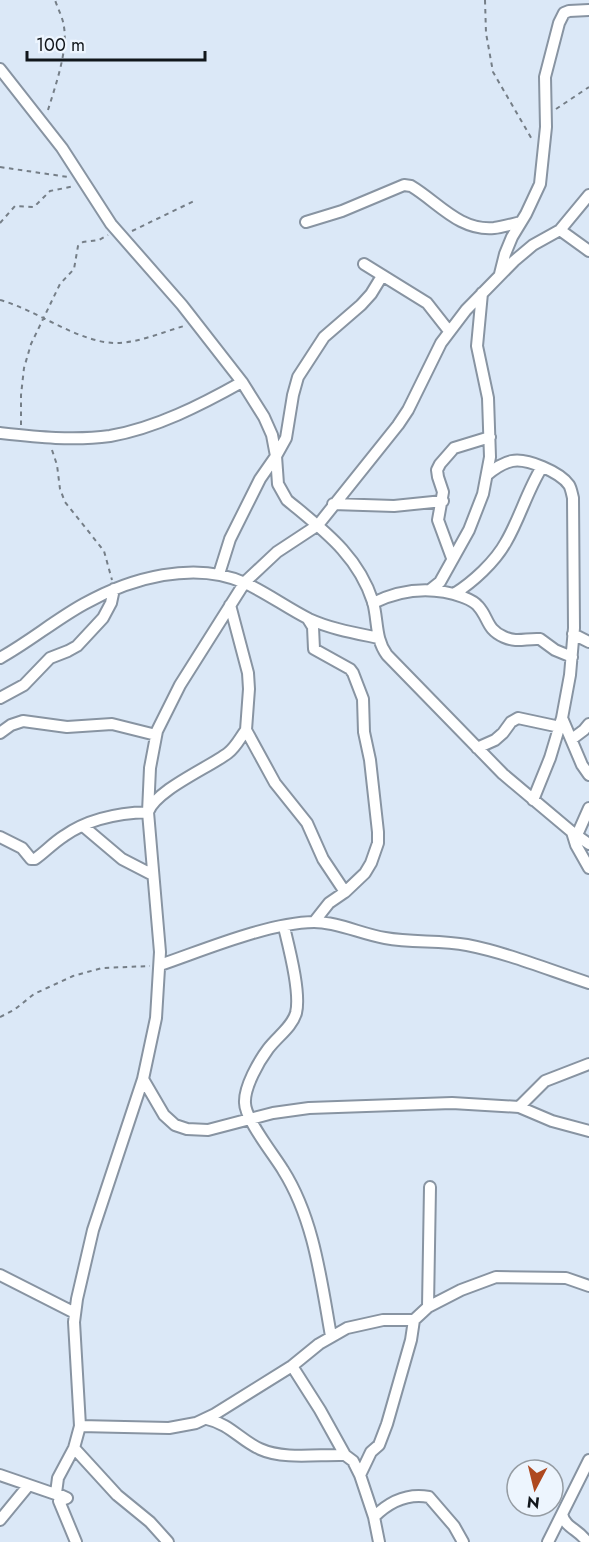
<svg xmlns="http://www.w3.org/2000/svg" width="589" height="1542" font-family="Jost,sans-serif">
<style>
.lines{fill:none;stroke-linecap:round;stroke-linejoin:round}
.minor-casing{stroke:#8894a2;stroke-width:14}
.path{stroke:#757e87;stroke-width:2;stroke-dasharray:4.5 4.5;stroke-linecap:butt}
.minor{stroke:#fff;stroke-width:10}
</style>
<rect width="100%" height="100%" fill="#dbe8f7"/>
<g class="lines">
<defs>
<path id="minor" d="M 0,69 L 62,148 L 111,224 L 182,305 L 242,382 L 264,417 L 272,435 L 276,456 L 278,484 L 287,500 C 323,530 358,555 373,602 C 378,620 375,639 387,655 L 503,774 L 572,832 L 589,844
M 306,222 L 342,211 L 404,185 L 411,186 C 438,202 459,231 494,228 C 503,227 512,224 521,222
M 560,230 L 589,251
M 364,264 L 427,303 L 449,331
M 500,274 L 505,254 L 512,237 L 526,214 L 540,184 L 546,127 L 545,77 L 559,23 L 564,13 L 569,11 L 589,10
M 0,433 C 37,437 73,441 110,436 C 156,428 201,405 242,382
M 487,475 C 494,469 503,463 512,461 C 527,458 560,472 569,485 C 571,488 572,494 573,498 L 574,628 L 570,675 L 562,718 L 550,758 L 533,800
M 333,504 L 394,506 L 443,501
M 452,558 L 438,520 L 443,492 L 438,477 L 437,470 L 440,464 L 454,448 L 490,437
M 219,574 L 230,539 L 260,479 L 276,456 L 286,438 L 293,395 L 298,377 L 324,337 L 361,305 L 371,294 L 382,276
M 430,590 L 440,582 L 469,530 L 483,494 L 490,457 L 488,398 L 477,346 L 482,293
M 454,594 C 473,582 495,562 506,542 C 520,518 527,491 542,467
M 373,603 C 402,589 432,586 463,597 C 468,599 474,601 478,606 C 489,618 486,629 504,637 C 517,643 526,638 540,639 L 555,650 L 572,657
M 230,605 L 248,673 L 249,689 L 246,730 L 275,783 L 307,823 L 323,859 L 345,892
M 308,619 L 313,627 L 314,649 L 350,669 L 353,673 L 363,699 L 364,732 L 370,760 L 378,832 L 378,843 L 371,863 L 365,873 L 345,892 L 329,903 L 314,922
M 573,634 L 589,642
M 0,658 C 29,642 55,620 84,604 C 130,578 195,560 245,583 C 267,593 287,608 309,619 C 331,629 355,633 379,638
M 0,698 L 24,685 L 50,658 L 68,651 L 77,646 L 103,618 L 111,603 L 114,589
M 562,718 L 582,765 L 589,775
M 0,733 L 11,725 L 23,721 L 67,727 L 112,724 L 156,735
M 572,739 L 584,730 L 589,724
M 477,748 L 495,740 L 503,733 L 511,722 L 518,718 L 560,727
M 83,826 L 122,859 L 153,875
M 572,832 L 576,845 L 589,868
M 577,835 L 589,808
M 0,837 L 22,848 L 31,859 L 35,859 C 45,852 53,843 64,836 C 88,819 118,813 148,812 C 156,790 208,768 228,753 C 236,747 240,738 246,730
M 284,927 C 289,948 301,993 296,1013 C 292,1027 277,1037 268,1049 C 259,1061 244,1087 245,1103 C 245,1119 274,1155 283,1170 C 314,1219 321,1280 331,1336
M 160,965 C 204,950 267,923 314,922 C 338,922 361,934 385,938 C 412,943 440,940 467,945 C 508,953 549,970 589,983
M 143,1079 L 164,1115 L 175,1125 L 187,1129 L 208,1130 L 273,1113 L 309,1108 L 452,1103 L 519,1107 L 552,1121 L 589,1131
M 519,1107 L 545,1081 L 589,1064
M 0,1275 L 75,1313
M 428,1307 L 430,1187
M 292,1366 L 320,1410 L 345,1455 L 353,1461 L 360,1475 L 374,1517 L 379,1542
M 207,1419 C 230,1424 240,1440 260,1449 C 284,1460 319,1454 345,1455
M 80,1426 L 169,1428 L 196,1423 L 215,1414 L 292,1366 L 319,1344 L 347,1328 L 383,1320 L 414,1320 L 428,1307 L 461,1290 L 496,1277 L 566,1278 L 589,1286
M 74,1448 L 117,1495 L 150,1522 L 168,1542
M 0,1475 L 61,1496
M 360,1475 L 371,1452 L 379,1445 L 387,1424 L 411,1340 L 414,1320
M 562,1514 C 565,1528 580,1530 587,1542
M 374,1517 C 389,1502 407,1493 429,1497 L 454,1526 L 463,1542
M 0,1520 L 28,1486
M 76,1542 L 59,1501 L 67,1498 L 56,1493 L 58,1478 L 74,1448 L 80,1426 L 74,1322 L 77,1299 L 93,1230 L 143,1079 L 156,1018 L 160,952 L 148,812 L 150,768 L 157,731 L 180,685 L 245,582 L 277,552 L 318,525 L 398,425 L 408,410 L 441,343 L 466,310 L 514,261 L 533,245 L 560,230 L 589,195
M 548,1542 L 589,1460"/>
</defs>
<!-- minor casing -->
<use href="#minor" class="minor-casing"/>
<!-- path -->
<path class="path" d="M 485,0 L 486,33 L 493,72 L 533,141
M 556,109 L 589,87
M 48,110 C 55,87 68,51 64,27 C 63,18 58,9 55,0
M 0,167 L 68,177
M 0,223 L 15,206 L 34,207 L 50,191 L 75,186
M 132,231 L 194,201
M 0,300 C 37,310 79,343 116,343 C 138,343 163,332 184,326
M 21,425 L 21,395 L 24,368 L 31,344 L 60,284 L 74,269 L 78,246 L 83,242 L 99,240 L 108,235
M 52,450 L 57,465 L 60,489 L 65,502 L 104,551 L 112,580
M 0,1017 L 14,1010 L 34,994 L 73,976 L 102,968 L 150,966"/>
<!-- minor -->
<use href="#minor" class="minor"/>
</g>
<!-- north arrow -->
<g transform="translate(535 1488) rotate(187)"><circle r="28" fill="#edf5fe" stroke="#959ca3" stroke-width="1.5"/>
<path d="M0-4.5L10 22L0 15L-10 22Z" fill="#ae481f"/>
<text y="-9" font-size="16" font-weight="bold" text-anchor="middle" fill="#11161b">N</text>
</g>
<!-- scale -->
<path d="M27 51v9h178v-9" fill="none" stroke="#11161b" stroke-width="3"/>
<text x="36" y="51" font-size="18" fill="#11161b" stroke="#edf5fe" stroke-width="4.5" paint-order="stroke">100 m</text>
</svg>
